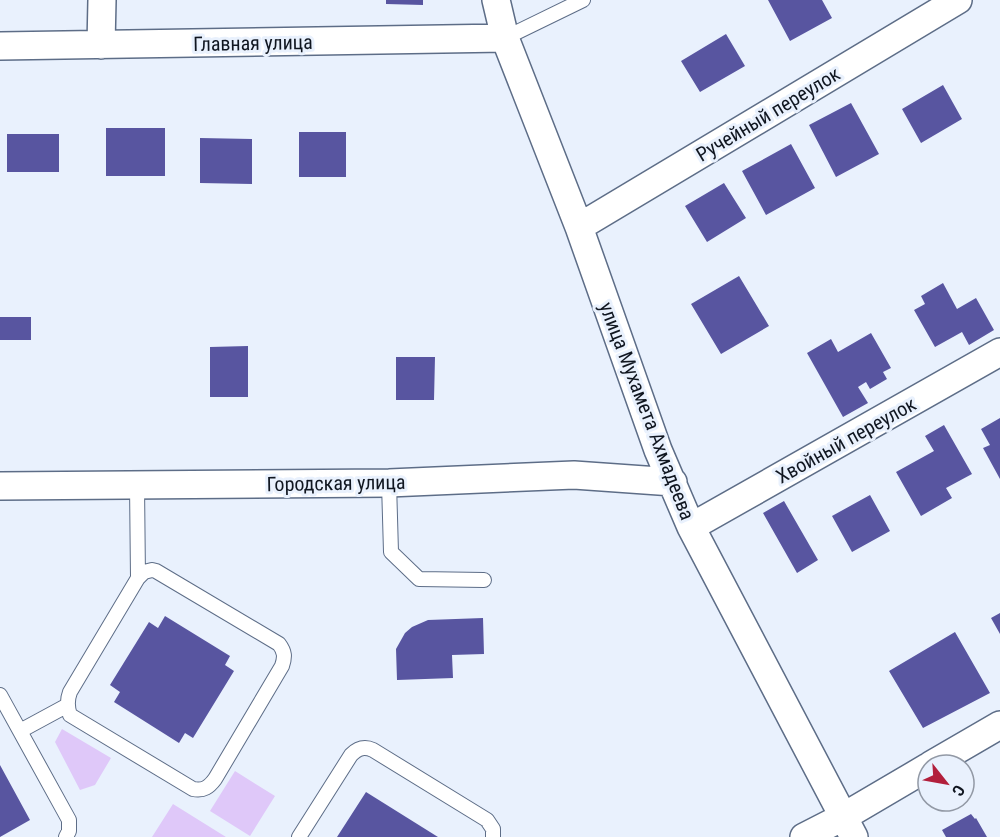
<svg xmlns="http://www.w3.org/2000/svg" width="1000" height="837" font-family="'Roboto Condensed',sans-serif">
<style>
.green{fill:#dfc8f9}
.building{fill:#5855a0}
.lines{fill:none;stroke-linecap:round;stroke-linejoin:round}
.service-casing{stroke:#5d6d87;stroke-width:16}
.minor-casing{stroke:#5d6d87;stroke-width:30}
.service{stroke:#fff;stroke-width:14}
.minor{stroke:#fff;stroke-width:27}
.labels{text-anchor:middle;dominant-baseline:central;stroke-width:6;stroke-linejoin:round;paint-order:stroke}
.street-label{font-size:20px;fill:#101620;stroke:#e9f1fd}
</style>
<rect width="100%" height="100%" fill="#e9f1fd"/>
<!-- green -->
<path class="green" d="M 62,729 L 111,758 L 95,785 L 80,790 L 55,742 Z
M 235,771 L 275,796 L 250,836 L 210,811 Z
M 173,804 L 226,837 L 152,837 Z"/>
<!-- building -->
<path class="building" d="M 386,0 L 423,0 L 423,5 L 386,4 Z
M 768,0 L 822,0 L 832,18 L 790,41 Z
M 726,34 L 745,66 L 700,92 L 681,61 Z
M 943,85 L 962,119 L 921,143 L 902,109 Z
M 851,103 L 879,154 L 836,177 L 809,125 Z
M 106,128 L 165,128 L 165,176 L 106,176 Z
M 299,132 L 346,132 L 346,177 L 299,177 Z
M 7,134 L 59,134 L 59,172 L 7,172 Z
M 200,138 L 252,139 L 252,184 L 200,183 Z
M 791,144 L 815,188 L 766,215 L 742,171 Z
M 724,183 L 746,218 L 707,242 L 685,206 Z
M 739,276 L 769,326 L 721,354 L 691,304 Z
M 943,283 L 957,309 L 976,298 L 994,330 L 969,345 L 962,332 L 935,347 L 914,310 L 925,304 L 921,296 Z
M 0,317 L 31,317 L 31,340 L 0,340 Z
M 871,333 L 891,368 L 883,372 L 887,379 L 870,389 L 866,382 L 858,387 L 868,403 L 843,417 L 807,353 L 831,339 L 838,352 Z
M 248,346 L 248,397 L 210,397 L 210,347 Z
M 396,357 L 435,357 L 434,400 L 396,400 Z
M 1000,418 L 1000,479 L 983,448 L 990,445 L 981,429 Z
M 944,425 L 972,474 L 946,488 L 952,498 L 921,516 L 896,472 L 934,451 L 925,436 Z
M 870,495 L 890,531 L 852,552 L 832,516 Z
M 784,501 L 818,560 L 797,573 L 763,513 Z
M 1000,613 L 1000,634 L 991,618 Z
M 165,616 L 230,656 L 225,665 L 234,671 L 193,738 L 185,733 L 179,743 L 114,702 L 120,692 L 110,685 L 149,622 L 158,628 Z
M 483,618 L 484,654 L 452,655 L 453,678 L 397,680 L 396,649 L 405,633 L 412,627 L 428,620 Z
M 955,632 L 990,693 L 923,728 L 889,671 Z
M 0,765 L 30,820 L 0,837 Z
M 366,792 L 438,837 L 337,837 Z
M 971,814 L 975,819 L 976,818 L 987,837 L 946,837 L 942,830 Z"/>
<g class="lines">
<defs>
<path id="service" d="M 505,38 L 583,0
M 389,483 L 391,552 L 419,579 L 484,580
M 137,485 L 138,578
M 152,570 L 156,571 L 279,644 C 285,652 285,657 282,666 L 215,779 C 209,787 204,791 193,789 L 70,715 C 67,707 67,700 70,692 L 138,578 L 144,572 Z
M 0,695 L 69,820 L 69,831 L 66,837
M 20,731 L 68,705
M 299,837 L 351,755 C 358,748 364,746 373,750 L 487,820 L 493,829 L 493,837"/>
<path id="minor" d="M 496,0 L 505,38 L 579,227 L 658,450 L 691,527 L 854,837
M 101,45 L 102,0
M 0,46 L 505,38
M 579,227 L 958,0
M 0,486 L 389,483 L 574,475 L 673,482
M 691,527 L 1000,352
M 931,765 L 1000,725
M 804,837 L 843,817 L 928,767"/>
</defs>
<!-- service casing -->
<use href="#service" class="service-casing"/>
<!-- minor casing -->
<use href="#minor" class="minor-casing"/>
<!-- service -->
<use href="#service" class="service"/>
<!-- minor -->
<use href="#minor" class="minor"/>
</g>
<g class="labels">
<!-- street labels -->
<g class="street-label">
<text transform="translate(253 43) rotate(-1)">Главная улица</text>
<text transform="translate(768 114) rotate(-31)">Ручейный переулок</text>
<text transform="translate(647 411) rotate(69)">улица Мухамета Ахмадеева</text>
<text transform="translate(846 440) rotate(-29)">Хвойный переулок</text>
<text transform="translate(336 483) rotate(-1)">Городская улица</text>
</g>
</g>
<!-- north arrow -->
<g transform="translate(946 783) rotate(121)"><circle r="28" fill="#e9f1fd" stroke="#9299a5" stroke-width="1.5"/>
<path d="M0-4.5L10 22L0 15L-10 22Z" fill="#b21f3c"/>
<text y="-9" font-size="16" font-weight="bold" text-anchor="middle" fill="#101620">С</text>
</g>
</svg>
